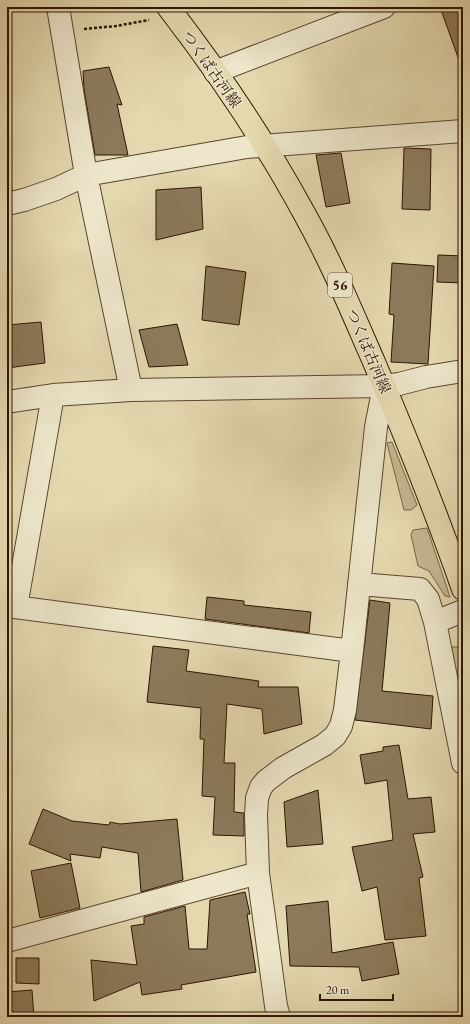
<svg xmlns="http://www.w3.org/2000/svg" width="470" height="1024" font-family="'EB Garamond','Noto Serif JP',serif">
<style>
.green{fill:#c5b791;stroke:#786649}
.building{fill:#8c7a5b;stroke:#2c1401}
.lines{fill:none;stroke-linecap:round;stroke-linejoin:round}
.minor-casing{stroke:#5a452c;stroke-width:24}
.major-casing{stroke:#2c1401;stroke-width:24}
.path{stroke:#2c1401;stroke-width:2.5;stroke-dasharray:3 2;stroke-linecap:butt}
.minor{stroke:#ede6cb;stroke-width:22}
.major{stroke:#e4d8af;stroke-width:22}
.labels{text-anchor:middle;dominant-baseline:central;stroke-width:3;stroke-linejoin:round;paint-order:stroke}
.shield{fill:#ede6cb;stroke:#66533e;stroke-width:1}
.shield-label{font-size:14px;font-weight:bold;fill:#2c1401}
.street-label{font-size:15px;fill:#2c1401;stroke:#ede6cb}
</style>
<rect width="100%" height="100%" fill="#e4d8af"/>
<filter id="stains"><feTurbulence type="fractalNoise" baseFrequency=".005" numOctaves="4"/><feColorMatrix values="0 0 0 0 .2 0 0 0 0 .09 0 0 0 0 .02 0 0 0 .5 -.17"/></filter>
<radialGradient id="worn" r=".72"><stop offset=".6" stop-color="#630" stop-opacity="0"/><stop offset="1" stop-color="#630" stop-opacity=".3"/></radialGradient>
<!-- green -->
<path class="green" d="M 392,442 L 417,505 L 411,510 L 404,510 L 387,443 Z
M 427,528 L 450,597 L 445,596 L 429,571 L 418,566 L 411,535 L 413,530 Z
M 450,647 L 459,647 L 463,660 L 463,708 Z"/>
<!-- building -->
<path class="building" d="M 440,7 L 463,7 L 463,63 L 460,63 Z
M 109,67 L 122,105 L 117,104 L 128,155 L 95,155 L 84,89 L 83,71 Z
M 404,148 L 431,149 L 430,210 L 402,209 Z
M 341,153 L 350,203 L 326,207 L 316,155 Z
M 201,187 L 203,229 L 156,240 L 156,190 Z
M 438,255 L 463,256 L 463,283 L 437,282 Z
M 392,263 L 434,266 L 428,364 L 391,362 L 394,315 L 389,314 Z
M 206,266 L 246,272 L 239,325 L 202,320 Z
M 41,322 L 45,363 L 7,368 L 7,325 Z
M 177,324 L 188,365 L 149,367 L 139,330 Z
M 207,597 L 244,601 L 244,605 L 311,612 L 309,633 L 205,619 Z
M 370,600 L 390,603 L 382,691 L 433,696 L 431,729 L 355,720 Z
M 153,646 L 189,650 L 186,671 L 259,681 L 258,687 L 298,687 L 302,724 L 264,734 L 262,709 L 227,704 L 224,763 L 235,763 L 234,812 L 244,813 L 244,836 L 213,835 L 215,797 L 202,796 L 204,739 L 200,739 L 201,708 L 147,702 Z
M 399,745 L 408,799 L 431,797 L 435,832 L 413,834 L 423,877 L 419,878 L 426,936 L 385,940 L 377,887 L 362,891 L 352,847 L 393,840 L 387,780 L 365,784 L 360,755 L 383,751 L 383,747 Z
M 318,790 L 323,844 L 287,847 L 284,802 Z
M 43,809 L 72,821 L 109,825 L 110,822 L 120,824 L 177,819 L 183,880 L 141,892 L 138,853 L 102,847 L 100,858 L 70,854 L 71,861 L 29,844 Z
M 71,863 L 80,908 L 40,918 L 31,871 Z
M 245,892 L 250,914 L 247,914 L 256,972 L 181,985 L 182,989 L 142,995 L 140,982 L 94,1001 L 91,960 L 137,965 L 131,926 L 144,924 L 144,917 L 185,906 L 189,949 L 207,949 L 210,900 Z
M 328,901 L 332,953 L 393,942 L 399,974 L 362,981 L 359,967 L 290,966 L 286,906 Z
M 16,958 L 39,958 L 39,984 L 16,983 Z
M 32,990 L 34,1017 L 7,1017 L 7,992 Z"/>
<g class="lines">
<defs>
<path id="minor" d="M 58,7 L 86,175 L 131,390
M 215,72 L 384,7
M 7,204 L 24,200 L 56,189 L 86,175 L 247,147 L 463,131
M 7,402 L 53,395
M 359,584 L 420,589 L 428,599 L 435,622
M 7,606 L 352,651 L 376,427 L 384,386
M 16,607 L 53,395 L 131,390 L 384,386 L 399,384 L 426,377 L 463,371
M 463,611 L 435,622 L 463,763
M 7,941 L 258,873
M 279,1017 L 276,1006 L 258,873 L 256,815 L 257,798 L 261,787 L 266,781 L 283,768 L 324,745 L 335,736 L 341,726 L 345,710 L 352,651"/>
<path id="major" d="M 168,7 C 218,72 265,141 304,213 C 331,261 352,312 374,362 C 406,437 436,512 463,589"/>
</defs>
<!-- minor casing -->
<use href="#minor" class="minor-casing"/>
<!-- major casing -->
<use href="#major" class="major-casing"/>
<!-- path -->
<path class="path" d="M 84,29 L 116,26 L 149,20"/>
<!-- minor -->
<use href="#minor" class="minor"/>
<!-- major -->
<use href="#major" class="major"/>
</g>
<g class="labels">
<!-- shield labels -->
<rect class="shield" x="328" y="273" width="24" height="24" rx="3"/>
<g class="shield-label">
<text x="340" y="285">56</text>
</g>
<!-- street labels -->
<g class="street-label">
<text transform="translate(212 69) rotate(55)">つくば古河線</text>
<text transform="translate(369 351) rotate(67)">つくば古河線</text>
</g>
</g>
<!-- margin -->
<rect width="470" height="1024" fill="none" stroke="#e4d8af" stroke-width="24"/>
<rect x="8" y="8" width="454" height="1008" fill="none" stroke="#2c1401" stroke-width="2"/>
<rect x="12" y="12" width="446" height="1000" fill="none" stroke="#2c1401"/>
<!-- scale -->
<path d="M320 994v6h73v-6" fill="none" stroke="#2c1401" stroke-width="2"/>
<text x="326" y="994" font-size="12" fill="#2c1401" stroke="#ede6cb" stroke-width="3" paint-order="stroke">20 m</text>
<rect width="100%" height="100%" filter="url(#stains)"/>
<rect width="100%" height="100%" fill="url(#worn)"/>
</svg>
